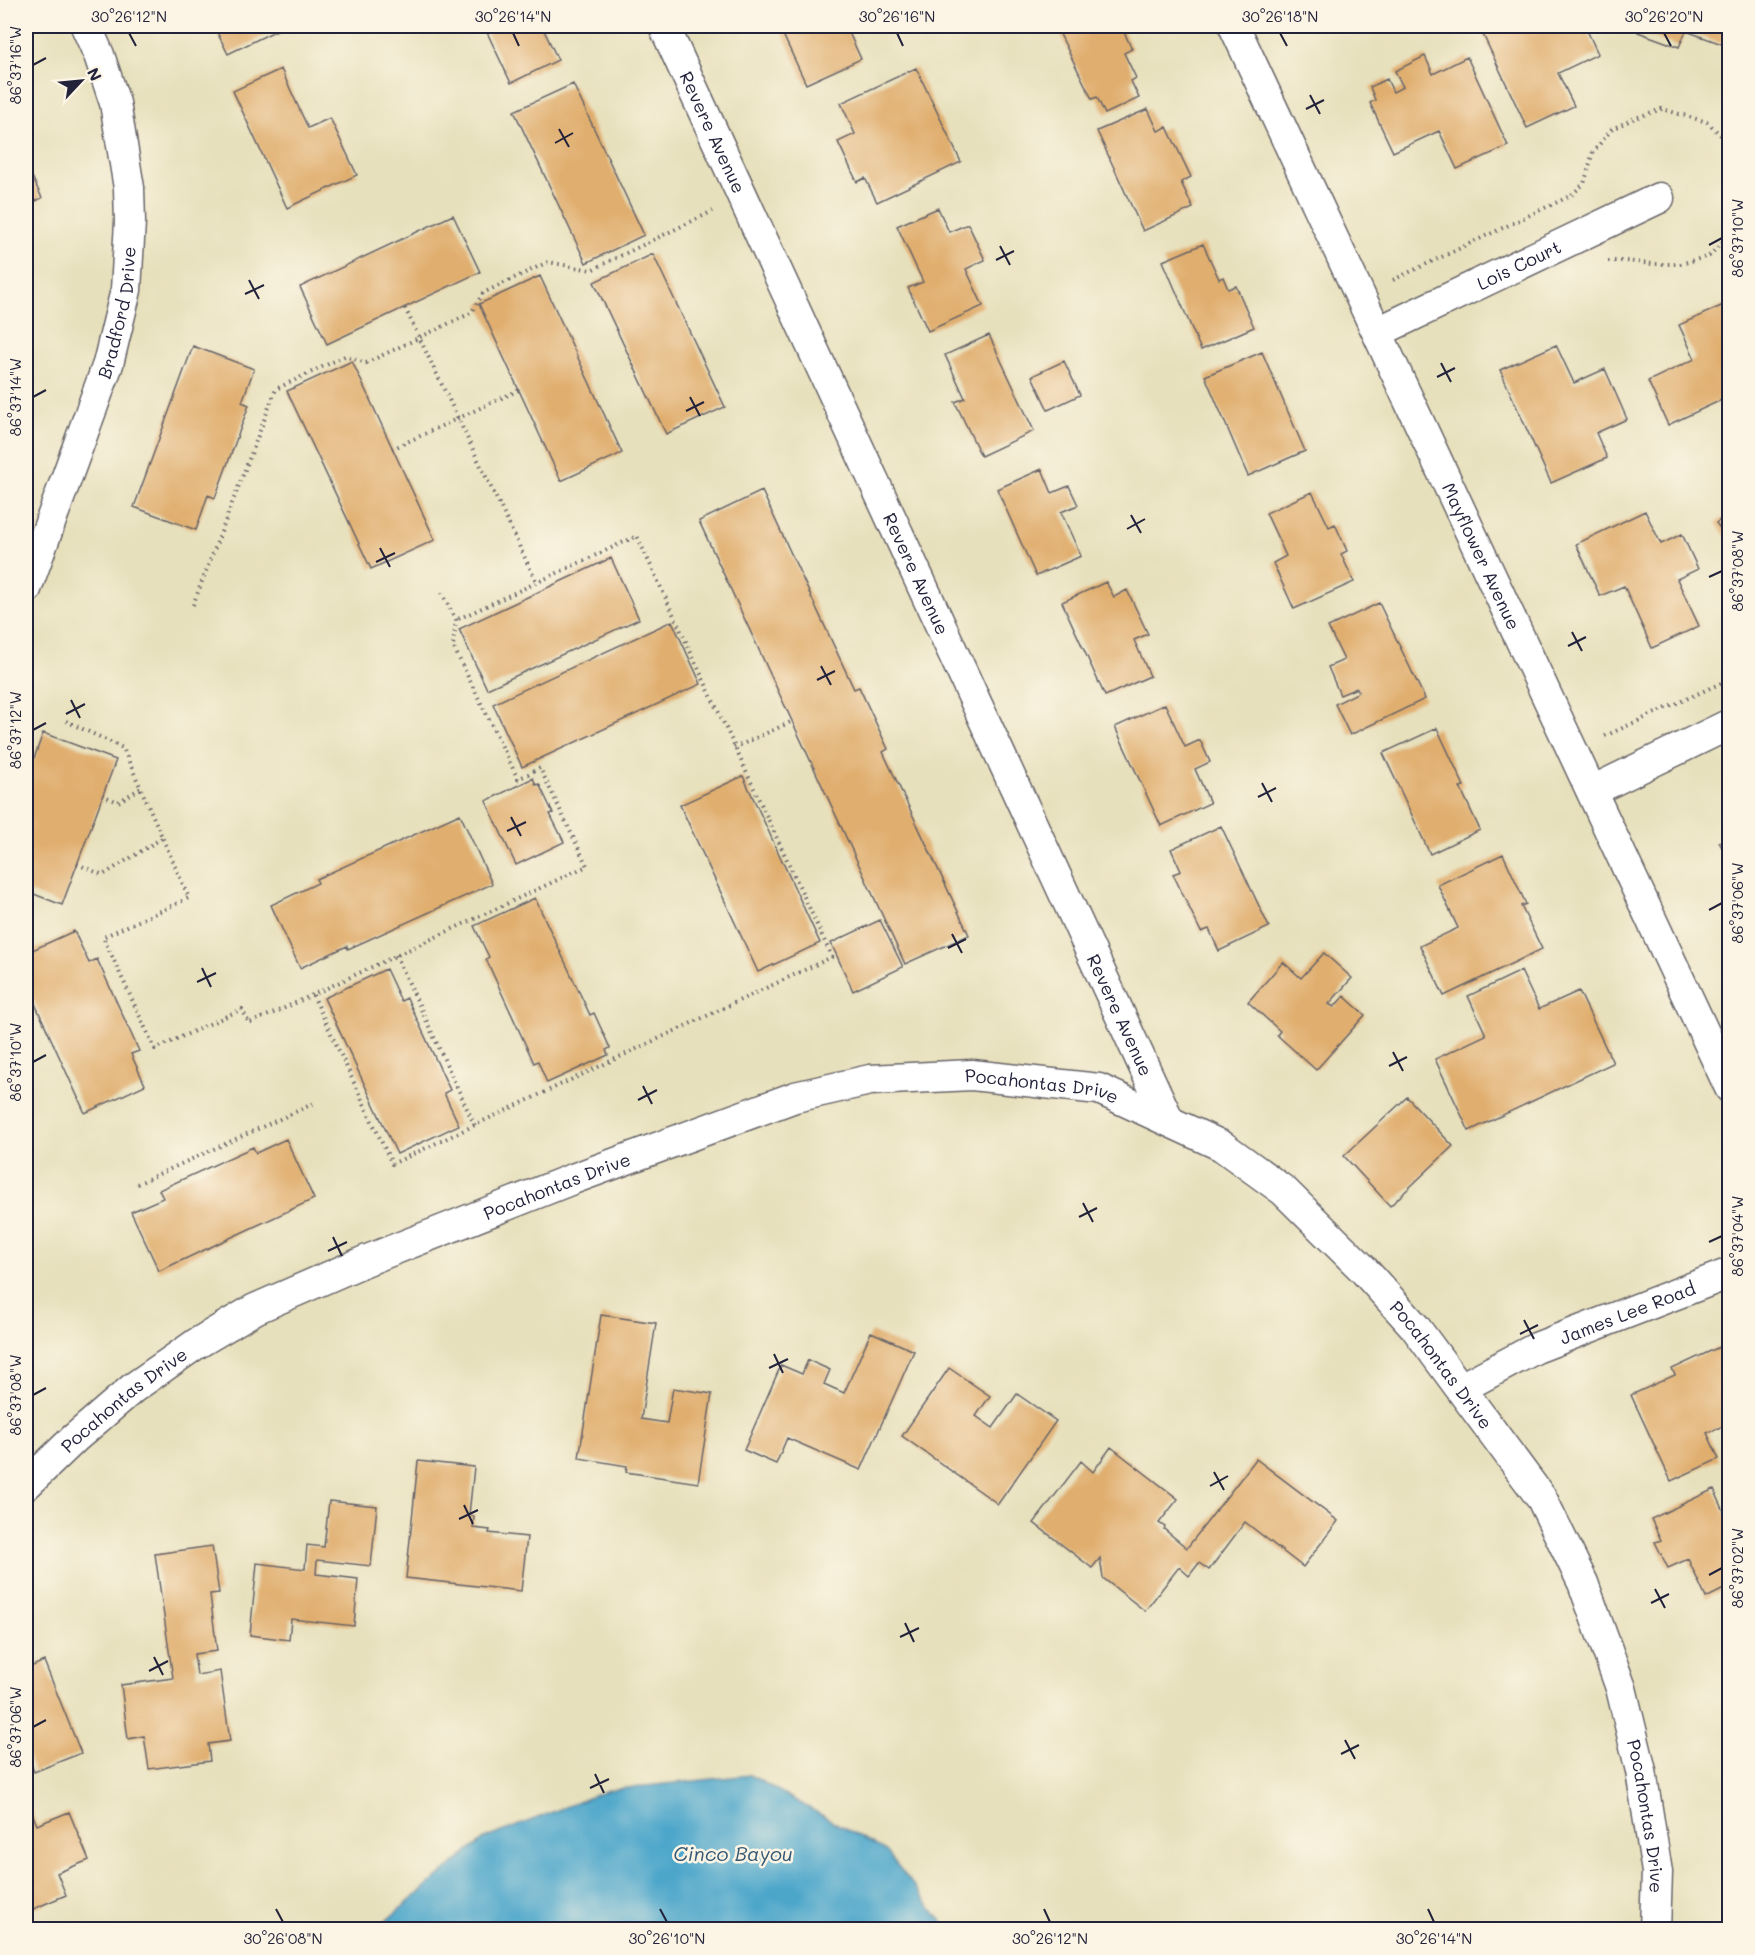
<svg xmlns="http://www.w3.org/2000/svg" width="1755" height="1955" font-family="Mali,sans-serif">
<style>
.water{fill:#4ca6ca;stroke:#376482;stroke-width:1.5}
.building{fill:#e0ae6e}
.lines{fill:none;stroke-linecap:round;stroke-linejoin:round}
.street-casing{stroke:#676468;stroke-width:33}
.path{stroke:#676468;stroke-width:4;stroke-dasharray:1.5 4.5;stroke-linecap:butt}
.street{stroke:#fff;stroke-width:30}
.ticks{fill:none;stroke:#22223b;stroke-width:2}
.labels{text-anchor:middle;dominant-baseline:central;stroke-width:5;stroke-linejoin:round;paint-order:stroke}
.street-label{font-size:18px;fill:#22223b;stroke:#fcf5e5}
.water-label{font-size:20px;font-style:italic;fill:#335774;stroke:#fcf5e5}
.neatline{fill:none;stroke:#22223b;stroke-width:2}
.ticks-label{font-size:15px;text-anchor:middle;fill:#22223b}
</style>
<rect width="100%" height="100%" fill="#fcf5e5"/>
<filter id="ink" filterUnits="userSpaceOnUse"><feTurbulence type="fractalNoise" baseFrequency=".0167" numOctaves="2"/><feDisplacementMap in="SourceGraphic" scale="12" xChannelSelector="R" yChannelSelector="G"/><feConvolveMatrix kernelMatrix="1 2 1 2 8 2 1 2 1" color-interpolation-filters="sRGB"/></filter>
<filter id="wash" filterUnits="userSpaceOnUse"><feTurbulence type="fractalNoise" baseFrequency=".008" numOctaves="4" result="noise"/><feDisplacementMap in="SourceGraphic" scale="24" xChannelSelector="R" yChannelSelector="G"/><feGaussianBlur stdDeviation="1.35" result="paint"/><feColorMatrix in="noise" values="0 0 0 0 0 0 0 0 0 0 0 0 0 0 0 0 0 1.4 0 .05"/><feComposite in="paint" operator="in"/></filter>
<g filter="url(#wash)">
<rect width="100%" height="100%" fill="#e7e0bc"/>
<!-- water -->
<path class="water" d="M 750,1775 L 886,1851 L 948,1929 L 376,1929 L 484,1839 L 608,1790 Z"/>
<g id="blocks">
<!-- building -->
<path class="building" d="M 214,26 L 285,26 L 228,54 Z
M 484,26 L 542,26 L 558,60 L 511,83 Z
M 779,26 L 846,26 L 861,59 L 806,84 Z
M 1056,26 L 1121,26 L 1132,49 L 1124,53 L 1136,78 L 1131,81 L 1139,98 L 1105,114 L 1097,97 L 1092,99 Z
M 1479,26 L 1585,26 L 1598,54 L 1558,73 L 1574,106 L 1527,128 Z
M 1641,26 L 1730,26 L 1730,47 L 1686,31 L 1679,47 L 1638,32 Z
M 1425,56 L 1433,74 L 1467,57 L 1508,146 L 1457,169 L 1439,131 L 1393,152 L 1370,103 L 1375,100 L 1370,87 L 1387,79 L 1393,92 L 1403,87 L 1395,71 Z
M 916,68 L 961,162 L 877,202 L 865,178 L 857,182 L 838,142 L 855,134 L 841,103 Z
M 281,69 L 308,128 L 330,118 L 357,175 L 287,208 L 233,91 Z
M 573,84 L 644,235 L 586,263 L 514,111 Z
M 1148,109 L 1158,131 L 1167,127 L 1191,177 L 1181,182 L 1193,208 L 1143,231 L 1097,131 Z
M 26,164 L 42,198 L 26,206 Z
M 938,208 L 949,232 L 968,224 L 985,260 L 966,269 L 983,306 L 928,331 L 908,288 L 923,282 L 897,226 Z
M 453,215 L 480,272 L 327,344 L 300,287 Z
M 1203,244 L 1219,279 L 1223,277 L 1228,289 L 1236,286 L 1254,327 L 1201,350 L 1163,261 Z
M 653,254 L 725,407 L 666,434 L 594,282 Z
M 540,276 L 622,453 L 561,481 L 479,304 Z
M 1730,302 L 1730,396 L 1668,425 L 1648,381 L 1695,359 L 1679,325 Z
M 989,335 L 1034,431 L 981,456 L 955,402 L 965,398 L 945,355 Z
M 1556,345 L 1574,383 L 1605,369 L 1627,419 L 1596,433 L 1607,458 L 1551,483 L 1500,370 Z
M 193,346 L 254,369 L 242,402 L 249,405 L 215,498 L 208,495 L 196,530 L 134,507 Z
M 1262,352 L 1305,451 L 1248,476 L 1205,376 Z
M 352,361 L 435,540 L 371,569 L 287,391 Z
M 1064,361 L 1080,395 L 1048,410 L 1032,376 Z
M 1042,469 L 1052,493 L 1069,486 L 1078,505 L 1061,512 L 1081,556 L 1036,576 L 997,489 Z
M 762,491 L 854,689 L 859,687 L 888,749 L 883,752 L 969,935 L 905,964 L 699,521 Z
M 1312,492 L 1329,527 L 1335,524 L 1347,551 L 1341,554 L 1354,582 L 1294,609 L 1273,563 L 1286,556 L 1266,513 Z
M 1645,511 L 1661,544 L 1682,534 L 1698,569 L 1677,579 L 1699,626 L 1652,648 L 1624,586 L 1600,596 L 1576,544 Z
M 1730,513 L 1730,542 L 1716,523 Z
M 611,558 L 639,619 L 487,689 L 459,629 Z
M 1106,582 L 1114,597 L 1127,590 L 1148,634 L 1134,640 L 1150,676 L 1105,696 L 1062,602 Z
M 1379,603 L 1425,699 L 1350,735 L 1335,704 L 1359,692 L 1357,688 L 1340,695 L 1328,667 L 1344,660 L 1328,627 Z
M 672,621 L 701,684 L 522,767 L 493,704 Z
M 1165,704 L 1185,747 L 1200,740 L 1210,762 L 1195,769 L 1210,803 L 1161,826 L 1115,727 Z
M 1437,728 L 1464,786 L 1460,787 L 1480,830 L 1430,854 L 1383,753 Z
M 43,733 L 116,760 L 62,905 L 26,891 L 26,781 Z
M 743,776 L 820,943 L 758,972 L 680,805 Z
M 533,778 L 536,785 L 539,784 L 553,813 L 550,814 L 564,842 L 516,865 L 486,801 Z
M 460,814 L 492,884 L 348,949 L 347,946 L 300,968 L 271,905 L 318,883 L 316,879 Z
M 1221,826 L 1269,927 L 1219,951 L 1209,929 L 1201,932 L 1173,874 L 1181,871 L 1171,849 Z
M 1730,837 L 1730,861 L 1719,842 Z
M 1503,854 L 1526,904 L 1521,906 L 1542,949 L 1444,996 L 1420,946 L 1458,928 L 1438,885 Z
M 535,898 L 590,1015 L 594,1013 L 610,1048 L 606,1050 L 608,1055 L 547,1083 L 538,1061 L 534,1063 L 486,959 L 489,957 L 474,926 Z
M 880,920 L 903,967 L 853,991 L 831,943 Z
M 74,931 L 89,963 L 97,959 L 139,1051 L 131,1054 L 145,1085 L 85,1113 L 26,984 L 26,953 Z
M 1324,953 L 1352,978 L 1329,1004 L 1334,1007 L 1344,996 L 1365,1015 L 1316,1070 L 1277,1035 L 1280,1031 L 1248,1002 L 1283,962 L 1301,978 Z
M 386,969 L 401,1001 L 407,998 L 450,1090 L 444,1093 L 459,1125 L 397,1154 L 324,998 Z
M 1521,971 L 1539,1009 L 1579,991 L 1613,1063 L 1469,1131 L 1435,1059 L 1486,1035 L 1468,996 Z
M 1407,1097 L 1453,1146 L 1390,1206 L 1344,1156 Z
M 286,1139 L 314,1199 L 159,1271 L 131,1212 L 163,1198 L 159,1190 L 253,1147 L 256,1153 Z
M 601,1315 L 656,1323 L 641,1419 L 667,1423 L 673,1388 L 712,1394 L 698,1483 L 626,1472 L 627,1466 L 579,1458 Z
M 871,1332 L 914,1351 L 861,1470 L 787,1438 L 776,1464 L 744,1450 L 781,1365 L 802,1374 L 808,1360 L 830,1370 L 824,1384 L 844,1393 Z
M 1730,1342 L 1730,1423 L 1707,1433 L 1719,1459 L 1671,1481 L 1631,1395 L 1675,1375 L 1672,1369 Z
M 949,1368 L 990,1396 L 976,1416 L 993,1428 L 1017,1394 L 1056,1421 L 998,1504 L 902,1436 Z
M 1111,1447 L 1178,1499 L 1159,1523 L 1165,1527 L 1164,1529 L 1187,1548 L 1256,1459 L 1338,1521 L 1303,1567 L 1245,1522 L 1209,1570 L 1199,1563 L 1189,1576 L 1179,1567 L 1145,1611 L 1103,1578 L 1100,1558 L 1092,1568 L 1034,1523 L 1081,1461 L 1093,1472 Z
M 418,1461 L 474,1467 L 469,1515 L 474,1516 L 473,1528 L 490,1530 L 489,1533 L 527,1537 L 521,1591 L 406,1578 Z
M 1714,1489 L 1728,1520 L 1730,1519 L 1730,1586 L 1706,1598 L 1688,1559 L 1668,1568 L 1655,1542 L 1661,1540 L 1651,1519 Z
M 329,1501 L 377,1506 L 371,1566 L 317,1560 L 316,1574 L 358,1579 L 354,1626 L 291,1619 L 289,1640 L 250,1635 L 257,1563 L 305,1569 L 307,1545 L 324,1547 Z
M 212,1546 L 219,1593 L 210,1594 L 217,1651 L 194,1654 L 197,1675 L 220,1671 L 230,1741 L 208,1744 L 210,1761 L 149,1769 L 144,1736 L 128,1739 L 121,1685 L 173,1678 L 155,1554 Z
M 44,1661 L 81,1753 L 34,1772 L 26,1750 L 26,1669 Z
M 29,1806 L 37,1825 L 69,1812 L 89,1860 L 57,1873 L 66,1895 L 26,1912 L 26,1807 Z"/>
</g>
</g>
<g filter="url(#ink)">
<use href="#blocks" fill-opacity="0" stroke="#676468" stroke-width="1.5"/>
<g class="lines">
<defs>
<g id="street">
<path id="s1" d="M 664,26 L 1169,1121"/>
<path id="s2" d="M 1234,26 L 1730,1088"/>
<path id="s3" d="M 1378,332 L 1659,198"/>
<path id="s4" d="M 26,589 L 108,364 L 126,290 L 130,222 L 129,188 L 115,103 L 99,55 L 86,26"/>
<path d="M 1592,791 L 1730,724"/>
<path id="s5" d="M 1461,1388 L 1536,1348 L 1730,1273"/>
<path id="s6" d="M 26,1485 L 75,1438 L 133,1388 L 196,1344 L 255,1309 L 365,1261 L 570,1180 L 795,1097 L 870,1080 L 972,1075 L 1099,1089 L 1222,1146 L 1284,1191 L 1363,1269 L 1415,1327 L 1542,1499 L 1583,1583 L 1621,1688 L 1641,1771 L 1657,1872 L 1655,1930"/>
</g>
</defs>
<!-- street casing -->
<use href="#street" class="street-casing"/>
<!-- path -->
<path class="path" d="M 1608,261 L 1626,261 L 1653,264 L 1680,264 L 1709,256 L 1730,235
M 1393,280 L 1570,196 L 1584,184 L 1593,152 L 1612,129 L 1635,118 L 1662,109 L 1707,122 L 1730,144
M 405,308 L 537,583
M 392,449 L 519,390
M 193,605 L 276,389 L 345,356 L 366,363 L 471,313 L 483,293 L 548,262 L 591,270 L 713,211
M 66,721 L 123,748 L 189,898 L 103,937 L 155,1049 L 242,1009 L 249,1023 L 276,1012 L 587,866 L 540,768 L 518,779 L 453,646 L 456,620 L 442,593
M 1605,736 L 1730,679
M 734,748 L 793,721
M 102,795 L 118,802 L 141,788
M 77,864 L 103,875 L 162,838
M 396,955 L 475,1126
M 313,995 L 392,1164 L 832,957 L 637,536 L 456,620
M 137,1184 L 317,1102"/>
<!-- street -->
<use href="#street" class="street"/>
</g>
</g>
<!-- ticks -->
<path class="ticks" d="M 129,33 L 136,46M 513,33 L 519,46M 897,33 L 903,46M 1280,33 L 1287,46M 1664,33 L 1671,46M 33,65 L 46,58M 1310,95 L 1320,114M 1306,109 L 1324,100M 559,129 L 569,147M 555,143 L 573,133M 1709,245 L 1722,238M 1000,246 L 1010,265M 996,260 L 1014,251M 249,280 L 259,299M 245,294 L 264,285M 1441,363 L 1451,382M 1437,377 L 1455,368M 33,397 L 46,390M 690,397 L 700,416M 686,411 L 704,402M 1131,515 L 1141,533M 1127,529 L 1145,519M 380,548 L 390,567M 376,562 L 395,553M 1709,577 L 1722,571M 1572,632 L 1582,651M 1568,646 L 1586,637M 821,666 L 831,685M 817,680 L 835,671M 71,700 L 80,718M 66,714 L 85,704M 33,730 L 46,723M 1262,783 L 1272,802M 1258,797 L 1276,788M 511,817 L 521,836M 507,831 L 526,822M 1709,910 L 1722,903M 952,934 L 962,953M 948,948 L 966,939M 202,968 L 211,987M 197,982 L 216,973M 1393,1052 L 1403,1071M 33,1062 L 46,1055M 1389,1066 L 1407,1057M 643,1086 L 652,1104M 638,1100 L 657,1090M 1083,1203 L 1093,1222M 1079,1217 L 1097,1208M 333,1237 L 342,1256M 1709,1242 L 1722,1236M 328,1251 L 347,1242M 1524,1320 L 1534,1339M 1520,1334 L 1538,1325M 774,1354 L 783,1373M 769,1368 L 788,1359M 33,1395 L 46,1388M 1214,1472 L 1224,1490M 1210,1486 L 1228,1476M 464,1505 L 473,1524M 459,1519 L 478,1510M 1709,1575 L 1722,1568M 1655,1589 L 1665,1608M 1651,1603 L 1669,1594M 905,1623 L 914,1642M 900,1637 L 919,1628M 154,1657 L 163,1675M 149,1671 L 168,1661M 33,1727 L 46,1720M 1345,1740 L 1355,1759M 1341,1754 L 1359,1745M 595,1774 L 604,1793M 590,1788 L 609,1779M 276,1909 L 283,1922M 660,1909 L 667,1922M 1044,1909 L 1050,1922M 1428,1909 L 1434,1922"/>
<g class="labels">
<!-- street labels -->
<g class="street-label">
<text stroke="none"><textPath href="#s1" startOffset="117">Revere Avenue</textPath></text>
<text stroke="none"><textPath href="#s3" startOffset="156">Lois Court</textPath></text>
<text stroke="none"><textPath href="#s4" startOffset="292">Bradford Drive</textPath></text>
<text stroke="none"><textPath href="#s2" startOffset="585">Mayflower Avenue</textPath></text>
<text stroke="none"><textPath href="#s1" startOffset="603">Revere Avenue</textPath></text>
<text stroke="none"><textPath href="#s1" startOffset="1089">Revere Avenue</textPath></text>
<text stroke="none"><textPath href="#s6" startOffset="1120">Pocahontas Drive</textPath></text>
<text stroke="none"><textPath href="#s6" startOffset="616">Pocahontas Drive</textPath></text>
<text stroke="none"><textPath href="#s5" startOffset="183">James Lee Road</textPath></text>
<text stroke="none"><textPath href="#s6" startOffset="1624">Pocahontas Drive</textPath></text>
<text stroke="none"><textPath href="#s6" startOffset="130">Pocahontas Drive</textPath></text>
<text stroke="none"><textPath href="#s6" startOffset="2128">Pocahontas Drive</textPath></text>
</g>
<!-- water labels -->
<g class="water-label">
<text x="733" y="1853">Cinco Bayou</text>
</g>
</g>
<!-- margin -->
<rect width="1755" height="1955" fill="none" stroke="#fcf5e5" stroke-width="66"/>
<!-- north arrow -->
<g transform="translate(81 81) rotate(64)" stroke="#fcf5e5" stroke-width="4.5" paint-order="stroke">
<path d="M0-4.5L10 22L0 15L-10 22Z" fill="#22223b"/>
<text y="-9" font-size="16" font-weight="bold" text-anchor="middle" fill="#22223b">N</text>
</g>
<rect x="33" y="33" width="1689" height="1889" class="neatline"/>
<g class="ticks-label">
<text x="129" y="22">30°26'12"N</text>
<text x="513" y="22">30°26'14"N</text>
<text x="897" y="22">30°26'16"N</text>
<text x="1280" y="22">30°26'18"N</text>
<text x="1664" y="22">30°26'20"N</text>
<text transform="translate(16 65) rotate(-90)" y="5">86°37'16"W</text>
<text transform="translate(1738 238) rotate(-90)" y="5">86°37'10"W</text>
<text transform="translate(16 397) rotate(-90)" y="5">86°37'14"W</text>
<text transform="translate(1738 571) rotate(-90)" y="5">86°37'08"W</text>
<text transform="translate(16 730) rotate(-90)" y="5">86°37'12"W</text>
<text transform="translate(1738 903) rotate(-90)" y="5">86°37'06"W</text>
<text transform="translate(16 1062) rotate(-90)" y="5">86°37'10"W</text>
<text transform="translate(1738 1236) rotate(-90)" y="5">86°37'04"W</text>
<text transform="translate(16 1395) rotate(-90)" y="5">86°37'08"W</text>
<text transform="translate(1738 1568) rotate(-90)" y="5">86°37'02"W</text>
<text transform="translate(16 1727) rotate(-90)" y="5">86°37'06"W</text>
<text x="283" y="1944">30°26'08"N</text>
<text x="667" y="1944">30°26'10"N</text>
<text x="1050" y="1944">30°26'12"N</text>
<text x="1434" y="1944">30°26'14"N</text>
</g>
</svg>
